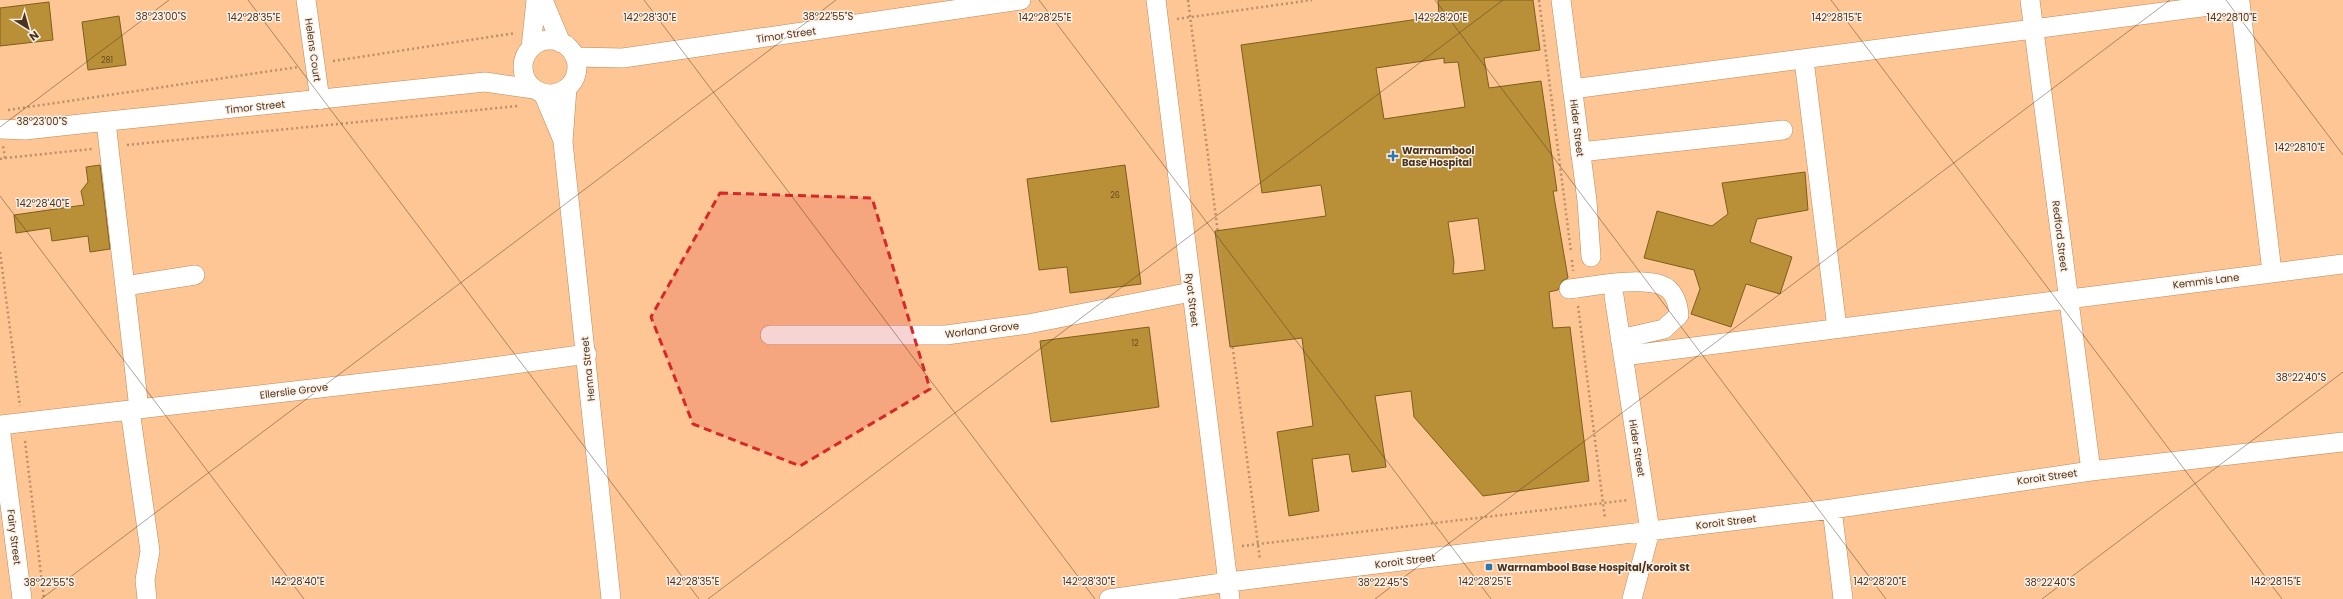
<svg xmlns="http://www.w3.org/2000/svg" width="2343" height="599" font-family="Poppins,sans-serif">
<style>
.building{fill:#b99037;stroke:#7d5f1d;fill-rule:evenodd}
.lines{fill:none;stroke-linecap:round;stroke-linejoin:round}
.minor-casing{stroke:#bd8959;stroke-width:20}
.path{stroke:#ba8f68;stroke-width:2.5;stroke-dasharray:2 3;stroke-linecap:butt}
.minor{stroke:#fff;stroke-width:19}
.marked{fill:#d62828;fill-opacity:0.2;stroke:#d62828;stroke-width:3;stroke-dasharray:8 5;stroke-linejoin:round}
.ticks{fill:none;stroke:#4a341f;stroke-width:1;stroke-opacity:0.45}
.poi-dot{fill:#2f77ab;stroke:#fdf1e7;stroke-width:1.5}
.labels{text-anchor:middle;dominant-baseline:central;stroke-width:3;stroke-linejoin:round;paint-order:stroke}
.number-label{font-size:8px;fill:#664b25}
.street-label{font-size:10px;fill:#4a341f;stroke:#fdf1e7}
.poi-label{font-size:10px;font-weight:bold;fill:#4a341f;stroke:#fdf1e7;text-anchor:start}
.ticks-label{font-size:10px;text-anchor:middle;fill:#4a341f;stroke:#fdf1e7;stroke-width:3;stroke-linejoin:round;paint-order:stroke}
</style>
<rect width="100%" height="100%" fill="#fdc694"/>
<!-- building -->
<path class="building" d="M 1438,0 L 1533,0 L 1540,50 L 1484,58 L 1489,88 L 1541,81 L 1557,191 L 1553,191 L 1568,278 L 1562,281 L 1558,290 L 1549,292 L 1553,328 L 1570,327 L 1589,481 L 1483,496 L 1414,417 L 1411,391 L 1375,396 L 1386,467 L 1352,472 L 1349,454 L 1312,459 L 1319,511 L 1289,516 L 1277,432 L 1313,426 L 1302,338 L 1230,347 L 1215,231 L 1326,216 L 1321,185 L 1262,193 L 1241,45 L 1439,16 ZM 1444,58 L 1444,63 L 1458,62 L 1465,107 L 1384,119 L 1376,68 ZM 1478,218 L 1485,270 L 1453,274 L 1454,262 L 1448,222 Z
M 49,2 L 53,40 L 0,46 L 0,8 Z
M 119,16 L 126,65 L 88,70 L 82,22 Z
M 100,165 L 110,249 L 90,252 L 88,236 L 52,241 L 50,228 L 16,233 L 14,215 L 84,205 L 81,191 L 88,182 L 86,167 Z
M 1125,165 L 1141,284 L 1070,293 L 1067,267 L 1039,270 L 1027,179 Z
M 1805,172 L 1808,210 L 1757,219 L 1750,242 L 1792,257 L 1780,294 L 1746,284 L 1731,327 L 1691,314 L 1700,289 L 1694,270 L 1644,258 L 1657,211 L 1712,226 L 1728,214 L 1722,183 Z
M 1149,327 L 1159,407 L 1051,422 L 1040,341 Z"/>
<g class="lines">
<defs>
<path id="minor" d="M 306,0 L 320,100
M 543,0 L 561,43
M 1156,0 L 1230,599
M 1561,0 L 1587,201 L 1591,257
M 2030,0 L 2091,471
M523 67a27 27 0 1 1 54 0a27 27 0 1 1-54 0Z
M 531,48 L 536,0
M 575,57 L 623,58 L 1021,0
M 1804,60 L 1837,328
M 567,88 L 563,142 L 611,599
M 1572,89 L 2240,2 L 2272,272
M 543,93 L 562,138
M 106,122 L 139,409
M 0,129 L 25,130 L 80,124 L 485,82 L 534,89
M 1580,152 L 1783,130
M 125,286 L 195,275
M 1569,289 C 1594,286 1638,277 1661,285 C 1674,289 1678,304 1679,315 L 1664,329 L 1620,339
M 1614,296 L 1650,531 L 1632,599
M 770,335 L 946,335 L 1028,324 L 1191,292
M 1623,356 L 2343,264
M 130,410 L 150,551 L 145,580 L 147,599
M 0,425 L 441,374 L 587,354
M 0,427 L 22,599
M 1832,509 L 1843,599
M 1109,599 L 1229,582 L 1832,509 L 2091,471 L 2343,442"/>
</defs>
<!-- minor casing -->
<use href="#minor" class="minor-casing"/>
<!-- path -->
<path class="path" d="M 1188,0 L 1260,560
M 1539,0 L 1571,252
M 1177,19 L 1312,0
M 333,61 L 516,33
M 8,110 L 298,67
M 127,145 L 518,106
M 5,158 L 92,149
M 0,159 L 5,158 L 3,146
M 0,252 L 20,406
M 1572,260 L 1573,271
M 1578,306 L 1605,519
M 25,441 L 44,599
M 1242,546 L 1628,500"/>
<!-- minor -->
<use href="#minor" class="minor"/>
</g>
<!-- marked area -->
<path class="marked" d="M 720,193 L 872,198 L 930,389 L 800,466 L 693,424 L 651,317 Z"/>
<!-- ticks -->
<path class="ticks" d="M 248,0 L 699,599M 644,0 L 1095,599M 1039,0 L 1491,599M 1435,0 L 1886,599M 1831,0 L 2282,599M 2226,0 L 2343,155M 0,127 L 169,0M 0,196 L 304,599M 41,599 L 836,0M 708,599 L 1503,0M 1375,599 L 2170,0M 2042,599 L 2343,372"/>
<!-- markers -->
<g class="poi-dot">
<path d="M1391 150h4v4h4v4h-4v4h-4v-4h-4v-4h4z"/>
<rect x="1485" y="563" width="8" height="8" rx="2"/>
</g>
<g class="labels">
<!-- number labels -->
<g class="number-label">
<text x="107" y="60">281</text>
<text x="1115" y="195">26</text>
<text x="1135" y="343">12</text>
</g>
<!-- street labels -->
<g class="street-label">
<text transform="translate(786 35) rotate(-8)">Timor Street</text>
<text transform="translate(313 50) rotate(82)">Helens Court</text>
<text transform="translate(255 107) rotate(-6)">Timor Street</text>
<text transform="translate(1577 128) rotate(83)">Hider Street</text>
<text transform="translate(2060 236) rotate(83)">Redford Street</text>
<text transform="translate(2206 281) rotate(-7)">Kemmis Lane</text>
<text transform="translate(1192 300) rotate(83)">Ryot Street</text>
<text transform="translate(982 330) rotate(-7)">Worland Grove</text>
<text transform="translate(588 369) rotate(-96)">Henna Street</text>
<text transform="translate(294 391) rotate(-7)">Ellerslie Grove</text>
<text transform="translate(1637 448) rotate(81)">Hider Street</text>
<text transform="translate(2047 477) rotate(-8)">Koroit Street</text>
<text transform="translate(1726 522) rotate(-7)">Koroit Street</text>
<text transform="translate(14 537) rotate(83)">Fairy Street</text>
<text transform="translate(1405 561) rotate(-7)">Koroit Street</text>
</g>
<!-- poi labels -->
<g class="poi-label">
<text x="1402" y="150">Warrnambool<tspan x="1402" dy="12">Base Hospital</tspan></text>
<text x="1497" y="567">Warrnambool Base Hospital/Koroit St</text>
</g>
</g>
<g class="ticks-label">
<text x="161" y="20">38°23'00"S</text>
<text x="828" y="20">38°22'55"S</text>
<text x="254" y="21">142°28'35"E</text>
<text x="650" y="21">142°28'30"E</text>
<text x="1045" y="21">142°28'25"E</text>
<text x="1441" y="21">142°28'20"E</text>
<text x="1837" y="21">142°28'15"E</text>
<text x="2232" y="21">142°28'10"E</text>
<text x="42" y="125">38°23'00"S</text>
<text x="2300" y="151">142°28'10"E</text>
<text x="43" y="207">142°28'40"E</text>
<text x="2301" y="381">38°22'40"S</text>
<text x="298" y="585">142°28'40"E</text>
<text x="693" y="585">142°28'35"E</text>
<text x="1089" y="585">142°28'30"E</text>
<text x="1485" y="585">142°28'25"E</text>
<text x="1880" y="585">142°28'20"E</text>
<text x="2276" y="585">142°28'15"E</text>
<text x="49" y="586">38°22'55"S</text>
<text x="1383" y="586">38°22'45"S</text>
<text x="2050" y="586">38°22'40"S</text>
</g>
<!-- north arrow -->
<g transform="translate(28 28) rotate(143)" stroke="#fdf1e7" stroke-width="3" paint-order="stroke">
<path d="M0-3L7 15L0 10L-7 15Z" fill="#4a341f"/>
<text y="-6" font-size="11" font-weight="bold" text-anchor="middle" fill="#4a341f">N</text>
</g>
</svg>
